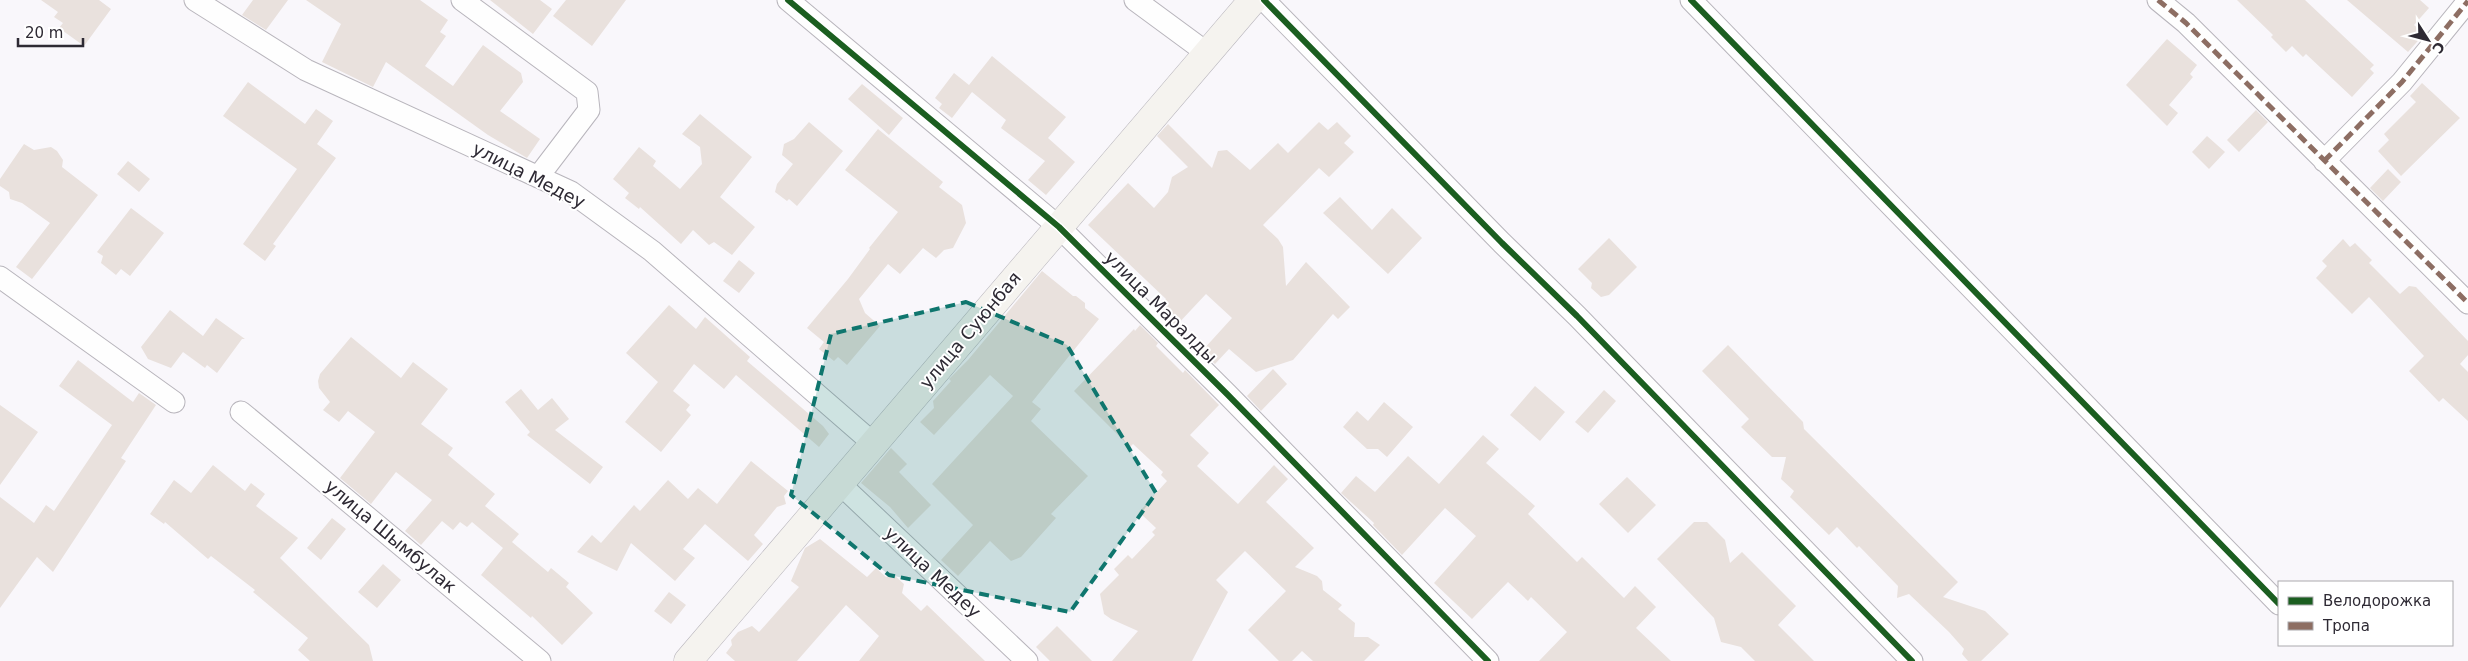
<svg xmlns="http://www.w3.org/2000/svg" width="2468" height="661" font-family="'DejaVu Sans',sans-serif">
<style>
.building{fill:#e9e1dd}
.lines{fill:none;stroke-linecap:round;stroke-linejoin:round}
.street-casing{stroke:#b8b5bc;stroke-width:23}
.secondary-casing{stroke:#b8b5bc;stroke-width:29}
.street{stroke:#fefefe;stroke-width:21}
.secondary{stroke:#f5f3ef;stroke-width:28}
.quiet{stroke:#8d6e63;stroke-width:5;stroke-dasharray:10 5;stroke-linecap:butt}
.cycleway-casing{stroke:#fff;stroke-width:9}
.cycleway{stroke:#1b5e20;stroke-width:6}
.marked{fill:#0f766e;fill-opacity:0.2;stroke:#0f766e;stroke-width:4;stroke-dasharray:10 6;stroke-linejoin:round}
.labels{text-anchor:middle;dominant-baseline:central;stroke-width:4;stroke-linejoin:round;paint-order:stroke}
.street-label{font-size:18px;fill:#2e2a34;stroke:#fff}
</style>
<rect width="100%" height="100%" fill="#f9f7fb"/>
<!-- building -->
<path class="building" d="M 41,0 L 99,0 L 111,9 L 84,46 L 59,28 L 63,23 L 54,17 L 58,12 Z
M 253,0 L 288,0 L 266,30 L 242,15 Z
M 306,0 L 420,0 L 448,20 L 440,32 L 446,36 L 425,66 L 453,86 L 483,45 L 521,73 L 523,82 L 500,111 L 540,139 L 527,158 L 488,135 L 386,62 L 373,87 L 322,62 L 341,24 Z
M 490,0 L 540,0 L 552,9 L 533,34 Z
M 566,0 L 626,0 L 592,46 L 553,16 Z
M 2237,0 L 2305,0 L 2374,65 L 2370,69 L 2374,73 L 2352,97 L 2306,54 L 2303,57 L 2292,46 L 2286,52 L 2271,37 L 2273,35 Z
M 2347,0 L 2420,0 L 2429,8 L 2414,25 L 2424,34 L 2408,52 Z
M 2167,39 L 2197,65 L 2190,74 L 2193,77 L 2169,105 L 2178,113 L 2167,126 L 2126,85 Z
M 992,56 L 1066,117 L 1048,138 L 1075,162 L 1046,195 L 1028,180 L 1045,161 L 1001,128 L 1006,120 L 972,92 L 952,118 L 939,108 L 942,104 L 935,98 L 954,73 L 969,85 Z
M 248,82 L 305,124 L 316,109 L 333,121 L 317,144 L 336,158 L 273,244 L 276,246 L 265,261 L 243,244 L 297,169 L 223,116 Z
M 2422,83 L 2460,118 L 2401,176 L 2378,151 L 2389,140 L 2384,134 L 2416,102 L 2410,96 Z
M 862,84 L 903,118 L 889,135 L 848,99 Z
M 2256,110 L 2268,122 L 2239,152 L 2227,140 Z
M 700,114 L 752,157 L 720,197 L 755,227 L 732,255 L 714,242 L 709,245 L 693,230 L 681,244 L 640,207 L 639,209 L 625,198 L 629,193 L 613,179 L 639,147 L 656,161 L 653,166 L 680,189 L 702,164 L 700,147 L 682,134 Z
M 809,122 L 843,151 L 797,206 L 789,199 L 787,201 L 775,192 L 777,184 L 793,164 L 782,155 L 784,144 L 794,139 Z
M 1319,122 L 1328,130 L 1337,122 L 1351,136 L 1344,143 L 1354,152 L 1329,177 L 1319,168 L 1263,225 L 1278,239 L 1283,247 L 1286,286 L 1306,262 L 1350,307 L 1338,319 L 1333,314 L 1293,360 L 1256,372 L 1229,349 L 1215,364 L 1202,351 L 1232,318 L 1206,294 L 1176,326 L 1158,307 L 1166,299 L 1088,225 L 1128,183 L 1154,208 L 1168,192 L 1172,177 L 1188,167 L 1157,136 L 1168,124 L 1212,168 L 1218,151 L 1227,150 L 1250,170 L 1278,143 L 1288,153 Z
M 878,129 L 943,182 L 939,187 L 962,205 L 966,223 L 953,248 L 944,250 L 936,258 L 923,248 L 900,274 L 888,264 L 859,299 L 865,313 L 880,326 L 847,365 L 838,357 L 834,361 L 819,349 L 824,342 L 807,328 L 848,279 L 870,249 L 869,248 L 898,212 L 845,170 Z
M 2207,136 L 2225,152 L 2209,169 L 2192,152 Z
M 24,144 L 34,150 L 51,147 L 57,151 L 63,160 L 62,167 L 98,195 L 32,279 L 16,267 L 50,223 L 22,203 L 10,199 L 9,192 L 0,186 L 0,179 Z
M 128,161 L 150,179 L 139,192 L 117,174 Z
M 2388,169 L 2401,182 L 2383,201 L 2370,188 Z
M 1340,197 L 1372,230 L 1392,208 L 1422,238 L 1388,274 L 1323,213 Z
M 131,208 L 164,233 L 130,276 L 121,269 L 116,275 L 101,263 L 103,256 L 97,252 Z
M 1609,238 L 1637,267 L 1609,295 L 1601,297 L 1591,288 L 1592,283 L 1578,269 Z
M 2343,239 L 2350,247 L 2355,243 L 2372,260 L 2369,263 L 2400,294 L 2409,286 L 2416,287 L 2468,341 L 2468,355 L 2460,364 L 2468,372 L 2468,421 L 2443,398 L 2439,402 L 2409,371 L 2424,356 L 2369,297 L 2352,314 L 2316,278 L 2327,266 L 2322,261 Z
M 739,260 L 755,273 L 739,293 L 723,281 Z
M 1042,271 L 1073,296 L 1076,296 L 1085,303 L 1085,308 L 1099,319 L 1032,402 L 1041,409 L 1031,421 L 1088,476 L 1051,514 L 1056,518 L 1021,557 L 1011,561 L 990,541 L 958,576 L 941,560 L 973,525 L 932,484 L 1013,396 L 990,375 L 934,435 L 920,422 L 934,408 L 933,401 L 951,381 L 949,379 L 968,360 Z
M 669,305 L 696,329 L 705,317 L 750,357 L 747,361 L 823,426 L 829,434 L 819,447 L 736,375 L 724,389 L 694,364 L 673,391 L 690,405 L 686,410 L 691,415 L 661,452 L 625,422 L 658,382 L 626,353 Z
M 170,310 L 203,336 L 216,318 L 245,339 L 242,339 L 217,373 L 207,365 L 205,368 L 183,352 L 171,368 L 148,359 L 141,347 Z
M 1140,325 L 1158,343 L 1156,346 L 1183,373 L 1185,370 L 1219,405 L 1190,435 L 1209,453 L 1197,466 L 1238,504 L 1274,465 L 1288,479 L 1266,502 L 1314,548 L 1295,567 L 1317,576 L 1322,581 L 1323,590 L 1342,605 L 1338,609 L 1355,623 L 1354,637 L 1368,637 L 1380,645 L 1364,661 L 1313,661 L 1302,651 L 1292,661 L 1279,661 L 1248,630 L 1286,591 L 1245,551 L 1216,580 L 1228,592 L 1192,661 L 1112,661 L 1138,631 L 1111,619 L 1104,614 L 1100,594 L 1119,575 L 1114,569 L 1128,555 L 1132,559 L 1155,535 L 1152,532 L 1156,528 L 1139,512 L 1167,481 L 1161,475 L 1163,472 L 1133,444 L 1130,447 L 1074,391 L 1134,329 L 1135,331 Z
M 351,337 L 401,378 L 413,362 L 448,389 L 421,424 L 453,448 L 448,455 L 495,494 L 485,506 L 519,534 L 512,542 L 548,572 L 551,568 L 569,583 L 566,587 L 593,613 L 562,645 L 532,616 L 531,618 L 481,575 L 503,548 L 472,522 L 467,527 L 460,522 L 453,530 L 442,521 L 421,545 L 405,531 L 432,500 L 396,472 L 371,504 L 340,478 L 375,432 L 348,411 L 339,422 L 323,410 L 330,402 L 319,388 L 318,381 L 320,374 Z
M 1728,345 L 1803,422 L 1804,429 L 1958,582 L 1943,597 L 1985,611 L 2009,634 L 1981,661 L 1968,661 L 1962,654 L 1964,649 L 1949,632 L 1909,594 L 1897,598 L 1898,586 L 1859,546 L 1857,548 L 1837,527 L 1829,535 L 1790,497 L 1794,491 L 1781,479 L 1786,457 L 1772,457 L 1741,427 L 1749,419 L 1702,371 Z
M 78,360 L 133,402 L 139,393 L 156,405 L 121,458 L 126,461 L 53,572 L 37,557 L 0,608 L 0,497 L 34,523 L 46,505 L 54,511 L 112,425 L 59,386 Z
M 1273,369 L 1287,384 L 1261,411 L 1247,396 Z
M 1535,386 L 1565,412 L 1540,441 L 1510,415 Z
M 521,389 L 538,410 L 552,398 L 569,419 L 555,430 L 603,467 L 590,484 L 527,435 L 530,432 L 505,402 Z
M 1604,390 L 1616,401 L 1588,433 L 1575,422 Z
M 1384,402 L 1413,427 L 1387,457 L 1378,449 L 1367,449 L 1343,427 L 1357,411 L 1368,421 Z
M 0,405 L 38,432 L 0,485 Z
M 1483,435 L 1499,449 L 1486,463 L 1535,506 L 1528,514 L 1577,562 L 1582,557 L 1624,598 L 1635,586 L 1656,607 L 1636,628 L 1671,661 L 1539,661 L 1567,632 L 1531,597 L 1528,601 L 1508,582 L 1472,619 L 1434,583 L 1476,536 L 1445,508 L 1402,555 L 1373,525 L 1374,523 L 1341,493 L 1356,476 L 1375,492 L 1408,456 L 1439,484 Z
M 891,448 L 907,464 L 899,472 L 931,505 L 908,528 L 890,507 L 861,483 Z
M 751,461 L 788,491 L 784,496 L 786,504 L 777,507 L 754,535 L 763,544 L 748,561 L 705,524 L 683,549 L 695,558 L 675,581 L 631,543 L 617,571 L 577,552 L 592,535 L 601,543 L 634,505 L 640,511 L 668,480 L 688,499 L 698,488 L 717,504 Z
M 213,465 L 245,491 L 251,483 L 265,494 L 256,506 L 298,538 L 280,558 L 369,645 L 373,661 L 310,661 L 298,650 L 308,638 L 253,592 L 255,590 L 211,556 L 208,559 L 165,522 L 164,524 L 150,514 L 174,480 L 191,493 Z
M 1627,477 L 1656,505 L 1628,533 L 1599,504 Z
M 332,518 L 346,529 L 321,560 L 307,548 Z
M 1694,522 L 1707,522 L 1725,540 L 1730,563 L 1742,552 L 1796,606 L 1778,625 L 1814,661 L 1755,661 L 1741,647 L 1721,642 L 1714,618 L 1657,559 Z
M 820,539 L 867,577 L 876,568 L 886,577 L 894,575 L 904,584 L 902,593 L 921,611 L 927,605 L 985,661 L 859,661 L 879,636 L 846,605 L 797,661 L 735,661 L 726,653 L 732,645 L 731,640 L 738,632 L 752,626 L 759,632 L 799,587 L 791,581 L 805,548 Z
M 383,564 L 401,580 L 377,608 L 358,592 Z
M 669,592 L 686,605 L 671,624 L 654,611 Z
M 1057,626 L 1092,661 L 1050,661 L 1036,647 Z"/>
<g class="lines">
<defs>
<path id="street" d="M 195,0 L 306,70 L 571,192 L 652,251 L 874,444
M 462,0 L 587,92 L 589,110 L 538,177
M 788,0 L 1059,227 L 1227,394 L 1488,661
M 1135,0 L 1207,53
M 1264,0 L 1502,243 L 1577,316 L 1912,661
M 1691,0 L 2279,604
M 2158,0 L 2186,23 L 2468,303
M 2324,161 L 2402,82 L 2468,1
M 0,277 L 174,402
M 241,412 L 540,661
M 839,483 L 1027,661"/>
<path id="secondary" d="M 688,661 L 1253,0"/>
</defs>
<!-- street casing -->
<use href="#street" class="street-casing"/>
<!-- secondary casing -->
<use href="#secondary" class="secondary-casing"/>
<!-- street -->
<use href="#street" class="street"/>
<!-- secondary -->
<use href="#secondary" class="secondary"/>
<!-- quiet -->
<path class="quiet" d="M 2158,0 L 2186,23 L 2468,303
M 2324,161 L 2402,82 L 2468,1"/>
<defs>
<path id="cycleway" d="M 788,0 L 1059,227 L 1227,394 L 1488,661
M 1264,0 L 1502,243 L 1577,316 L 1912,661
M 1691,0 L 2279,604"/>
</defs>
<!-- cycleway casing -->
<use href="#cycleway" class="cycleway-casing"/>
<!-- cycleway -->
<use href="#cycleway" class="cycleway"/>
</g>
<!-- marked area -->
<path class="marked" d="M 966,302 L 1067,345 L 1156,493 L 1070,612 L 889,575 L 791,495 L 831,334 Z"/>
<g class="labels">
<!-- street labels -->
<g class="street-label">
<text transform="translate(529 175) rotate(27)">улица Медеу</text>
<text transform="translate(1161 307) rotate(45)">улица Маралды</text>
<text transform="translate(970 330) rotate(-50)">улица Суюнбая</text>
<text transform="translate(391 536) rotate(40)">улица Шымбулак</text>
<text transform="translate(933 572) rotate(43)">улица Медеу</text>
</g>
</g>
<!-- legend -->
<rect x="2278" y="581" width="175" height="65" fill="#ffffff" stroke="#abaaae"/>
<rect x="2288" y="597" width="25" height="8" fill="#1b5e20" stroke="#abaaae"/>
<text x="2323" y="606" font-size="15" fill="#2e2a34">Велодорожка</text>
<rect x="2288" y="622" width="25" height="8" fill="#8d6e63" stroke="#abaaae"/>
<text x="2323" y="631" font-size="15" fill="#2e2a34">Тропа</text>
<!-- north arrow -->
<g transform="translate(2428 40) rotate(126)" stroke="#ffffff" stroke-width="4" paint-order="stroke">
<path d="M0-4L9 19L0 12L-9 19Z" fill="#2e2a34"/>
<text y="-8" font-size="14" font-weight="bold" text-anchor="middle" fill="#2e2a34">С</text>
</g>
<!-- scale -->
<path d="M18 38v8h65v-8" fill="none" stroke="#2e2a34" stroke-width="2.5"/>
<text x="25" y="38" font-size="15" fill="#2e2a34" stroke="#ffffff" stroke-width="4" paint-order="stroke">20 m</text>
</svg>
